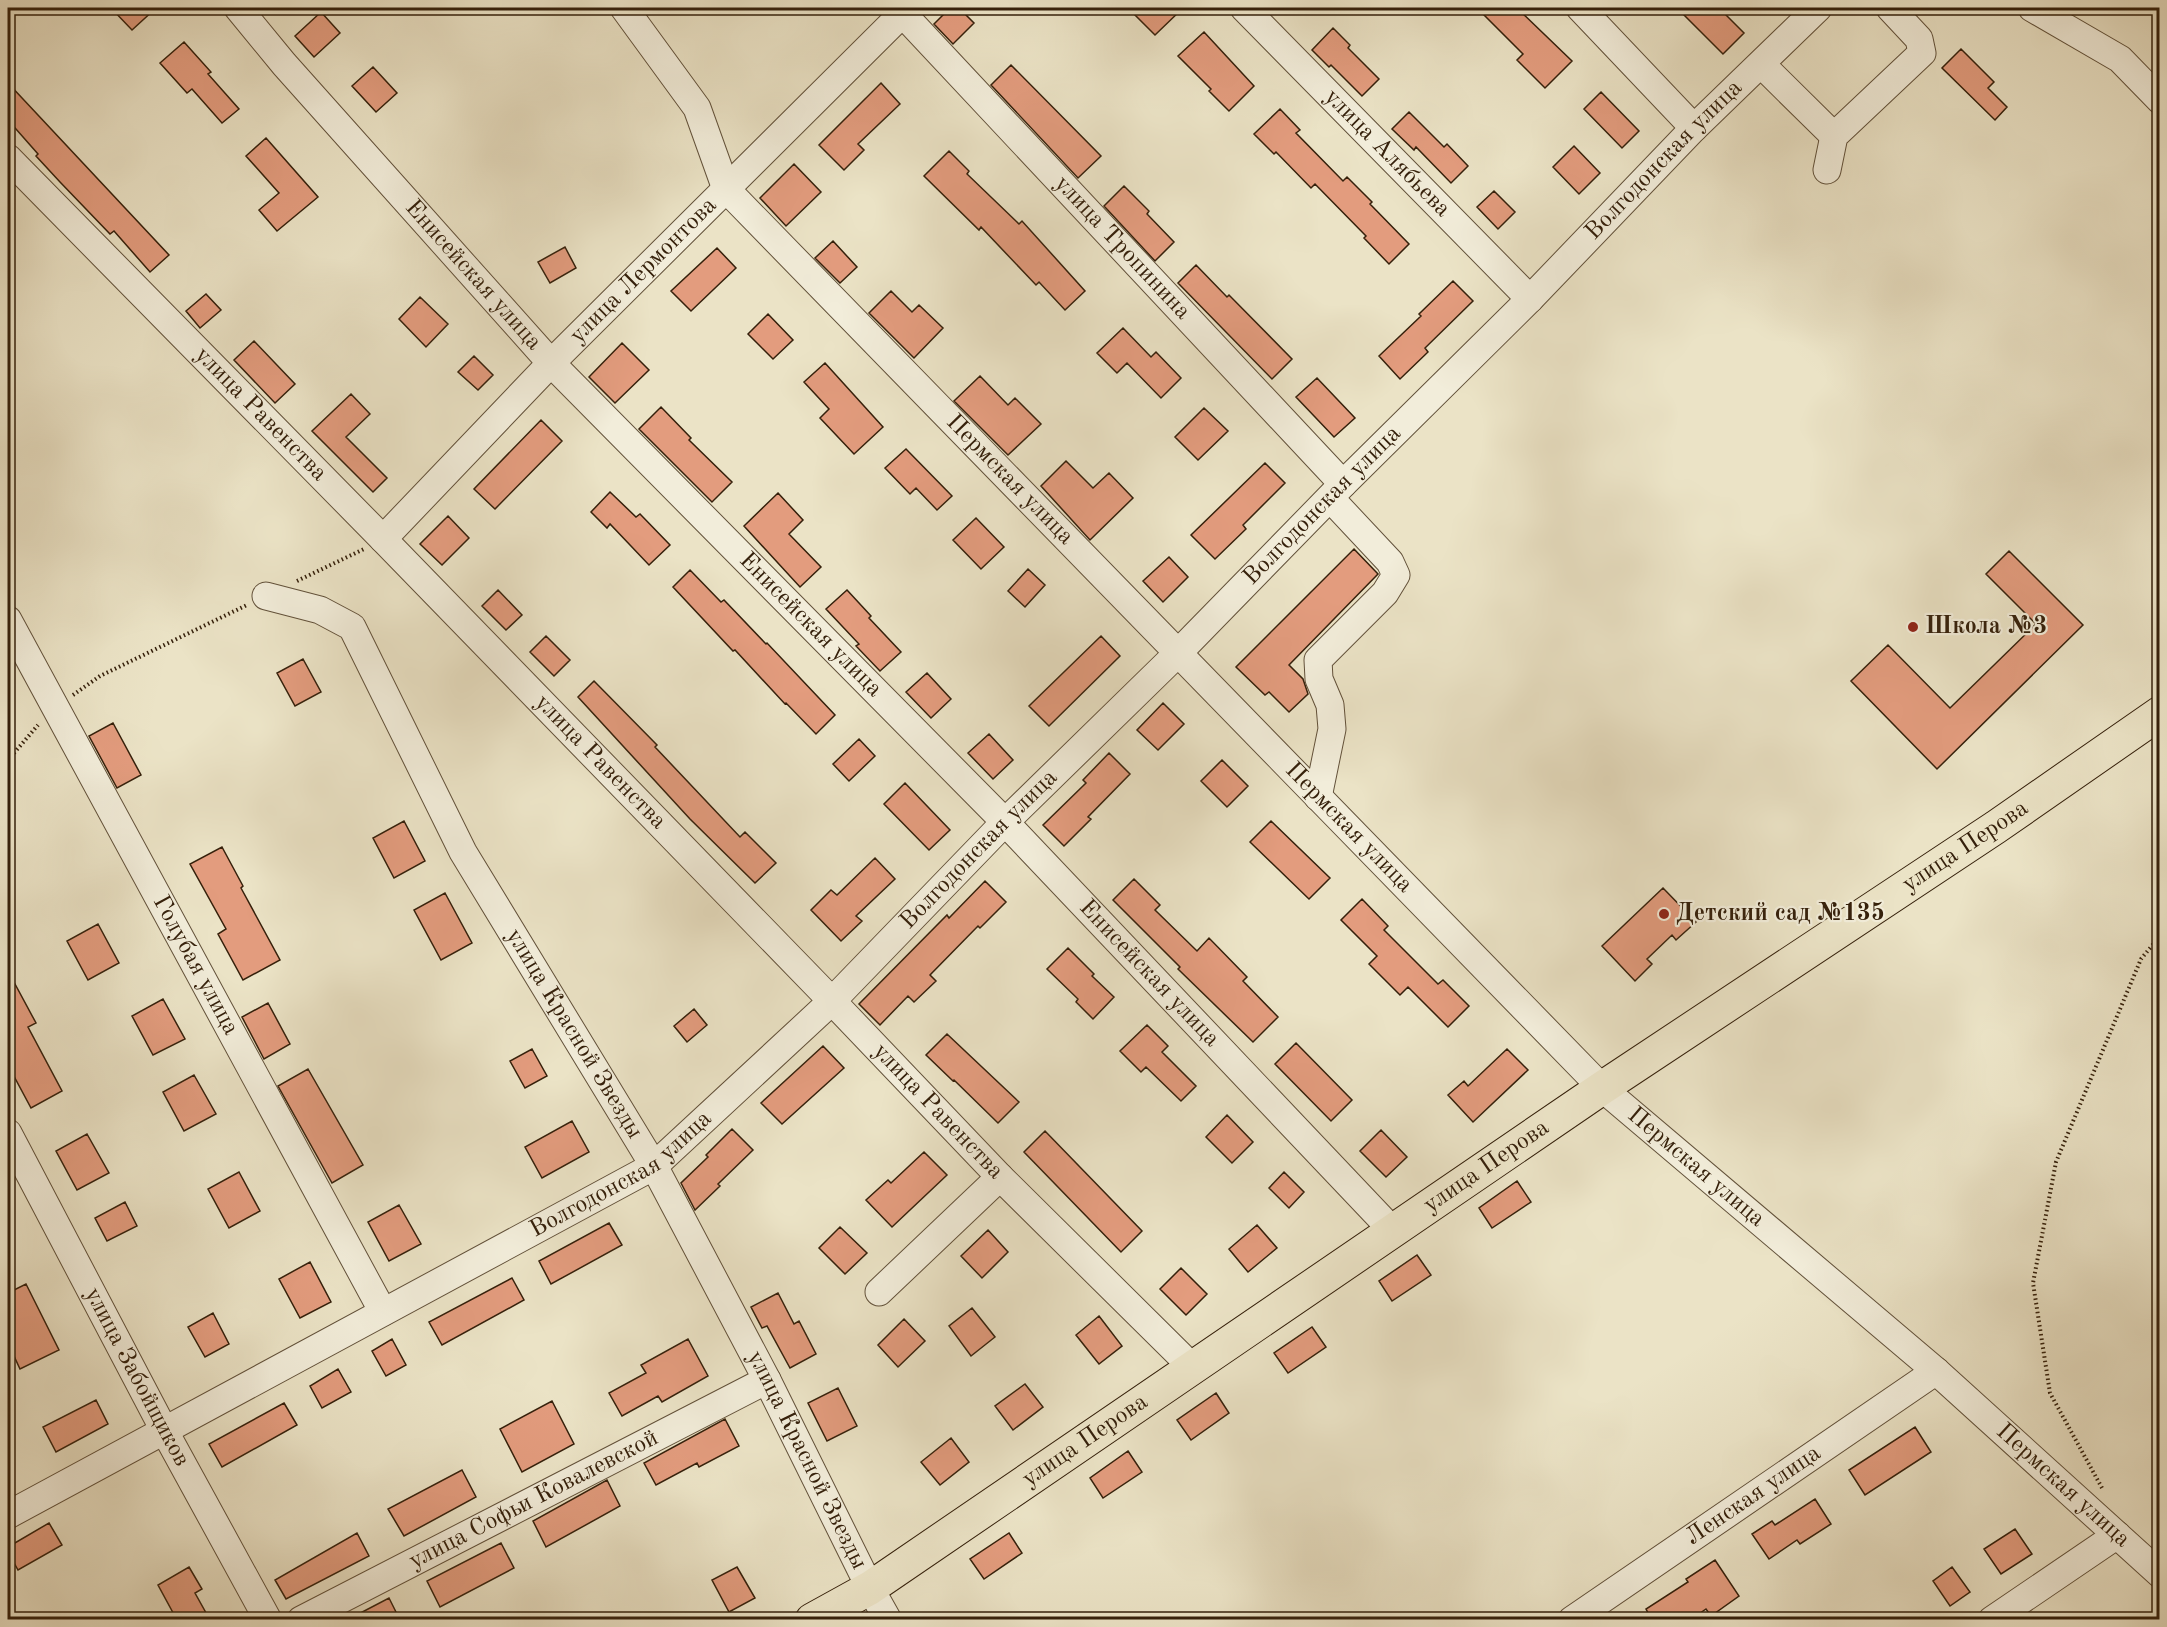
<svg xmlns="http://www.w3.org/2000/svg" width="2167" height="1627" font-family="'Old Standard TT',serif">
<style>
.building{fill:#e39c7e;stroke:#35200b;stroke-width:1.5}
.lines{fill:none;stroke-linecap:round;stroke-linejoin:round}
.minor-casing{stroke:#62513a;stroke-width:29}
.major-casing{stroke:#35200b;stroke-width:35}
.path{stroke:#35200b;stroke-width:4;stroke-dasharray:1.5 3;stroke-linecap:butt}
.minor{stroke:#f2edda;stroke-width:27}
.major{stroke:#ebe3c6;stroke-width:33}
.poi-dot{fill:#8f2418;stroke:#f2edda;stroke-width:2}
.labels{text-anchor:middle;dominant-baseline:central;stroke-width:4.5;stroke-linejoin:round;paint-order:stroke}
.street-label{font-size:24px;fill:#35200b;stroke:#f2edda}
.poi-label{font-size:24px;font-weight:bold;fill:#35200b;stroke:#f2edda;text-anchor:start}
</style>
<rect width="100%" height="100%" fill="#ebe3c6"/>
<filter id="stains"><feTurbulence type="fractalNoise" baseFrequency=".00333" numOctaves="4"/><feColorMatrix values="0 0 0 0 .2 0 0 0 0 .09 0 0 0 0 .02 0 0 0 .5 -.17"/></filter>
<radialGradient id="worn" r=".72"><stop offset=".6" stop-color="#630" stop-opacity="0"/><stop offset="1" stop-color="#630" stop-opacity=".3"/></radialGradient>
<!-- building -->
<path class="building" d="M 111,8 L 156,8 L 132,30 Z
M 950,8 L 959,8 L 974,23 L 953,44 L 934,24 Z
M 1143,8 L 1183,8 L 1155,35 L 1135,15 Z
M 1477,8 L 1517,8 L 1572,61 L 1545,88 L 1517,60 L 1523,54 Z
M 1677,8 L 1719,8 L 1744,33 L 1723,54 Z
M 321,12 L 340,33 L 314,57 L 295,36 Z
M 1333,28 L 1350,45 L 1348,48 L 1379,79 L 1362,96 L 1331,65 L 1329,67 L 1312,50 Z
M 1204,32 L 1254,86 L 1229,111 L 1209,91 L 1211,89 L 1178,56 Z
M 184,42 L 211,72 L 208,74 L 239,109 L 222,123 L 192,89 L 187,93 L 160,63 Z
M 1961,49 L 1994,82 L 1988,88 L 2007,107 L 1995,120 L 1942,68 Z
M 1011,65 L 1101,156 L 1078,178 L 991,85 Z
M 373,67 L 397,93 L 376,112 L 352,86 Z
M 8,83 L 169,255 L 150,272 L 114,231 L 110,234 L 60,182 L 36,156 L 38,154 L 8,120 Z
M 881,83 L 900,104 L 858,144 L 864,150 L 844,170 L 819,145 Z
M 1601,92 L 1639,131 L 1622,148 L 1584,109 Z
M 1280,109 L 1300,130 L 1296,133 L 1343,181 L 1347,177 L 1372,202 L 1370,204 L 1409,244 L 1389,264 L 1364,238 L 1366,236 L 1315,184 L 1311,188 L 1276,152 L 1274,154 L 1254,134 Z
M 1409,112 L 1444,147 L 1447,144 L 1468,166 L 1451,183 L 1416,147 L 1414,150 L 1392,129 Z
M 266,138 L 318,197 L 277,231 L 259,210 L 279,193 L 246,156 Z
M 1574,146 L 1600,173 L 1579,194 L 1553,167 Z
M 949,151 L 969,171 L 967,174 L 1019,224 L 1022,221 L 1085,291 L 1065,310 L 1039,282 L 1036,285 L 981,227 L 979,230 L 924,176 Z
M 794,164 L 821,192 L 786,226 L 760,198 Z
M 1124,186 L 1149,211 L 1147,214 L 1174,242 L 1155,261 L 1104,206 Z
M 1494,191 L 1515,212 L 1498,229 L 1477,207 Z
M 833,241 L 857,267 L 840,283 L 815,258 Z
M 565,247 L 576,268 L 550,283 L 538,262 Z
M 717,248 L 736,268 L 691,311 L 671,291 Z
M 1196,265 L 1227,297 L 1229,295 L 1292,359 L 1272,379 L 1178,283 Z
M 1453,281 L 1473,301 L 1425,348 L 1428,352 L 1400,379 L 1379,356 L 1421,316 L 1419,314 Z
M 891,291 L 912,312 L 919,305 L 943,328 L 914,358 L 869,313 Z
M 206,294 L 221,310 L 200,328 L 186,311 Z
M 420,297 L 448,324 L 426,347 L 399,319 Z
M 768,314 L 793,340 L 773,359 L 748,334 Z
M 1123,328 L 1151,357 L 1156,352 L 1181,378 L 1161,398 L 1127,363 L 1117,373 L 1097,353 Z
M 254,341 L 295,384 L 275,403 L 234,360 Z
M 622,343 L 649,370 L 615,403 L 589,377 Z
M 474,356 L 493,375 L 478,390 L 458,372 Z
M 825,363 L 883,427 L 854,454 L 820,418 L 829,409 L 804,382 Z
M 980,376 L 1008,405 L 1015,398 L 1041,424 L 1008,455 L 954,401 Z
M 1317,378 L 1355,418 L 1334,437 L 1296,397 Z
M 351,394 L 370,414 L 346,437 L 387,478 L 373,492 L 312,431 Z
M 661,407 L 691,438 L 689,440 L 732,482 L 712,502 L 639,429 Z
M 1204,408 L 1228,431 L 1198,460 L 1175,437 Z
M 541,420 L 562,441 L 495,509 L 474,489 Z
M 906,449 L 952,496 L 937,510 L 916,488 L 910,494 L 885,468 Z
M 1066,461 L 1093,488 L 1109,473 L 1133,498 L 1090,540 L 1041,486 Z
M 1265,463 L 1285,483 L 1243,525 L 1246,529 L 1215,559 L 1191,535 Z
M 610,492 L 636,517 L 640,514 L 670,545 L 649,565 L 610,524 L 607,528 L 591,512 Z
M 778,493 L 803,520 L 789,534 L 821,567 L 800,587 L 744,526 Z
M 448,516 L 469,538 L 442,565 L 420,544 Z
M 976,518 L 1004,547 L 981,569 L 953,540 Z
M 1354,549 L 1378,574 L 1289,665 L 1303,679 L 1308,694 L 1289,712 L 1269,692 L 1265,695 L 1236,667 Z
M 2009,551 L 2083,625 L 1937,769 L 1851,681 L 1888,645 L 1950,708 L 2036,624 L 1986,574 Z
M 1169,557 L 1188,577 L 1163,602 L 1143,581 Z
M 1028,569 L 1045,585 L 1025,607 L 1008,591 Z
M 690,570 L 721,602 L 724,600 L 766,644 L 767,643 L 835,715 L 816,734 L 786,703 L 785,704 L 735,650 L 733,651 L 673,587 Z
M 498,590 L 522,615 L 506,630 L 482,606 Z
M 847,590 L 871,616 L 869,618 L 901,652 L 880,671 L 856,646 L 859,644 L 826,609 Z
M 546,636 L 570,660 L 554,676 L 530,652 Z
M 1101,636 L 1120,656 L 1049,726 L 1029,706 Z
M 303,659 L 321,692 L 295,706 L 277,673 Z
M 927,673 L 951,699 L 931,718 L 906,692 Z
M 594,681 L 657,745 L 655,747 L 740,837 L 745,832 L 776,863 L 755,883 L 690,819 L 578,697 Z
M 1163,703 L 1184,724 L 1158,750 L 1137,730 Z
M 113,723 L 141,775 L 117,788 L 89,736 Z
M 989,734 L 1013,760 L 993,779 L 968,753 Z
M 859,739 L 875,756 L 849,781 L 833,764 Z
M 1109,753 L 1130,774 L 1088,817 L 1091,819 L 1064,846 L 1043,825 L 1086,783 L 1083,780 Z
M 1222,760 L 1248,786 L 1227,807 L 1201,781 Z
M 905,783 L 950,830 L 929,850 L 884,804 Z
M 404,821 L 425,861 L 394,878 L 373,838 Z
M 1271,821 L 1330,878 L 1309,899 L 1250,842 Z
M 222,847 L 243,886 L 241,888 L 280,960 L 243,980 L 218,934 L 226,929 L 190,864 Z
M 875,858 L 895,879 L 856,916 L 862,921 L 841,941 L 811,910 L 831,890 L 837,895 Z
M 1134,879 L 1160,905 L 1155,910 L 1197,951 L 1209,938 L 1247,977 L 1243,981 L 1278,1017 L 1253,1042 L 1178,969 L 1180,967 L 1113,900 Z
M 985,881 L 1006,902 L 980,928 L 978,926 L 930,975 L 936,981 L 914,1002 L 908,996 L 880,1025 L 859,1004 L 947,915 L 949,918 Z
M 1663,888 L 1696,922 L 1676,940 L 1672,935 L 1647,959 L 1652,964 L 1635,981 L 1602,946 Z
M 445,893 L 472,943 L 441,960 L 414,910 Z
M 1362,899 L 1388,926 L 1384,930 L 1438,984 L 1443,980 L 1469,1006 L 1448,1027 L 1408,987 L 1400,995 L 1369,964 L 1377,956 L 1341,920 Z
M 98,924 L 119,963 L 88,980 L 67,941 Z
M 1068,948 L 1094,974 L 1092,976 L 1114,997 L 1093,1019 L 1076,1002 L 1078,999 L 1047,969 Z
M 8,971 L 36,1023 L 28,1027 L 62,1091 L 31,1108 L 8,1065 Z
M 163,999 L 185,1039 L 153,1055 L 132,1016 Z
M 268,1003 L 290,1044 L 264,1059 L 242,1017 Z
M 694,1009 L 707,1025 L 687,1042 L 674,1026 Z
M 1147,1025 L 1168,1046 L 1162,1052 L 1196,1086 L 1181,1101 L 1146,1067 L 1141,1072 L 1120,1051 Z
M 947,1034 L 1019,1102 L 998,1123 L 954,1080 L 953,1081 L 926,1055 Z
M 1296,1043 L 1352,1100 L 1331,1121 L 1275,1064 Z
M 823,1046 L 844,1068 L 782,1124 L 761,1103 Z
M 532,1049 L 547,1076 L 525,1088 L 510,1061 Z
M 1507,1049 L 1528,1070 L 1473,1122 L 1448,1095 L 1464,1081 L 1468,1086 Z
M 308,1069 L 363,1165 L 332,1183 L 278,1086 Z
M 194,1075 L 216,1114 L 184,1131 L 163,1092 Z
M 1227,1115 L 1253,1142 L 1232,1163 L 1206,1137 Z
M 572,1121 L 589,1152 L 542,1178 L 525,1147 Z
M 732,1129 L 753,1150 L 718,1184 L 720,1186 L 695,1210 L 681,1183 L 708,1157 L 706,1155 Z
M 1381,1130 L 1407,1157 L 1386,1177 L 1360,1151 Z
M 1045,1131 L 1142,1231 L 1121,1252 L 1024,1152 Z
M 87,1134 L 109,1173 L 77,1190 L 56,1151 Z
M 924,1152 L 947,1175 L 892,1227 L 866,1200 L 888,1180 L 891,1183 Z
M 239,1172 L 260,1211 L 229,1228 L 208,1189 Z
M 1284,1172 L 1304,1192 L 1289,1208 L 1269,1188 Z
M 1517,1181 L 1531,1202 L 1492,1228 L 1479,1208 Z
M 125,1202 L 137,1226 L 107,1241 L 95,1218 Z
M 399,1205 L 421,1244 L 389,1261 L 368,1222 Z
M 609,1223 L 622,1245 L 551,1284 L 539,1261 Z
M 1257,1225 L 1277,1248 L 1248,1272 L 1229,1249 Z
M 840,1227 L 867,1253 L 845,1274 L 819,1248 Z
M 988,1230 L 1008,1252 L 982,1278 L 961,1256 Z
M 1417,1255 L 1431,1275 L 1392,1301 L 1379,1281 Z
M 310,1262 L 331,1302 L 300,1318 L 279,1279 Z
M 1181,1268 L 1207,1294 L 1186,1315 L 1160,1289 Z
M 512,1278 L 524,1300 L 442,1345 L 429,1322 Z
M 26,1284 L 59,1350 L 20,1369 L 8,1343 L 8,1293 Z
M 778,1293 L 794,1324 L 799,1321 L 816,1354 L 790,1368 L 767,1326 L 762,1328 L 751,1307 Z
M 972,1308 L 995,1337 L 971,1356 L 949,1326 Z
M 213,1313 L 229,1344 L 205,1357 L 188,1327 Z
M 1099,1316 L 1122,1346 L 1099,1364 L 1076,1335 Z
M 904,1319 L 925,1341 L 898,1367 L 878,1345 Z
M 1312,1327 L 1326,1347 L 1288,1373 L 1274,1353 Z
M 392,1339 L 406,1365 L 386,1376 L 372,1351 Z
M 688,1339 L 708,1376 L 662,1402 L 658,1396 L 622,1416 L 609,1393 L 646,1373 L 641,1365 Z
M 338,1369 L 351,1392 L 322,1408 L 310,1386 Z
M 1025,1384 L 1043,1407 L 1013,1430 L 995,1406 Z
M 838,1388 L 857,1426 L 827,1441 L 808,1403 Z
M 1216,1393 L 1229,1413 L 1191,1440 L 1177,1420 Z
M 96,1400 L 108,1424 L 56,1452 L 43,1427 Z
M 552,1401 L 574,1444 L 522,1472 L 500,1429 Z
M 284,1403 L 297,1425 L 222,1467 L 209,1444 Z
M 725,1419 L 739,1446 L 699,1467 L 697,1463 L 656,1485 L 644,1463 Z
M 1915,1427 L 1931,1452 L 1865,1495 L 1849,1470 Z
M 951,1438 L 969,1462 L 940,1485 L 921,1462 Z
M 1128,1451 L 1142,1472 L 1103,1498 L 1090,1478 Z
M 462,1470 L 476,1497 L 404,1536 L 388,1509 Z
M 607,1480 L 620,1506 L 546,1547 L 533,1521 Z
M 1815,1499 L 1831,1524 L 1800,1544 L 1797,1540 L 1769,1559 L 1752,1534 L 1772,1521 L 1775,1525 Z
M 49,1523 L 62,1545 L 18,1570 L 8,1552 L 8,1547 Z
M 2015,1529 L 2032,1554 L 2001,1574 L 1984,1549 Z
M 357,1533 L 369,1556 L 286,1599 L 275,1580 Z
M 1009,1533 L 1022,1553 L 984,1579 L 970,1559 Z
M 501,1543 L 514,1568 L 440,1607 L 427,1581 Z
M 1715,1560 L 1739,1596 L 1711,1616 L 1706,1609 L 1690,1620 L 1652,1620 L 1646,1609 L 1688,1582 L 1686,1579 Z
M 189,1567 L 202,1589 L 195,1593 L 210,1620 L 177,1620 L 158,1585 Z
M 737,1567 L 755,1598 L 729,1612 L 712,1580 Z
M 1952,1567 L 1970,1592 L 1950,1606 L 1933,1581 Z
M 389,1598 L 400,1620 L 347,1620 Z"/>
<g class="lines">
<defs>
<g id="minor">
<path id="s1" d="M 238,8 L 284,64 L 551,363 L 1005,822 L 1393,1231"/>
<path id="s2" d="M 624,8 L 697,108 L 726,189 L 1602,1088 L 1936,1371 L 2160,1574"/>
<path id="s3" d="M 1244,8 L 1530,299"/>
<path d="M 1580,8 L 1694,128"/>
<path d="M 2032,8 L 2120,59 L 2160,100"/>
<path id="s4" d="M 902,13 L 1343,484"/>
<path d="M 1761,64 L 1834,136"/>
<path id="s5" d="M 8,158 L 383,539 L 832,1001 L 1000,1177 L 1192,1367"/>
<path d="M 1827,170 L 1834,136 L 1922,53 L 1919,39 L 1890,8"/>
<path id="s6" d="M 383,539 L 551,363 L 908,8"/>
<path id="s7" d="M 266,596 L 320,610 L 352,627 L 463,852 L 654,1166 L 767,1380 L 870,1588 L 888,1620"/>
<path id="s8" d="M 8,620 L 383,1312"/>
<path d="M 1318,797 L 1332,729 L 1330,705 L 1319,679 L 1318,660 L 1385,593 L 1396,575 L 1390,562 L 1330,498"/>
<path id="s9" d="M 8,1133 L 164,1430 L 268,1620"/>
<path d="M 879,1292 L 1000,1177"/>
<path id="s10" d="M 8,1515 L 654,1166 L 832,1001 L 1005,822 L 1178,653 L 1343,484 L 1530,299 L 1694,128 L 1818,8"/>
<path id="s11" d="M 301,1620 L 767,1380"/>
<path id="s12" d="M 1572,1620 L 1936,1371"/>
<path d="M 1992,1620 L 2117,1535"/>
</g>
<g id="major">
<path id="s13" d="M 812,1620 L 870,1588 L 1602,1088 L 1996,827 L 2160,713"/>
</g>
</defs>
<!-- minor casing -->
<use href="#minor" class="minor-casing"/>
<!-- major casing -->
<use href="#major" class="major-casing"/>
<!-- path -->
<path class="path" d="M 297,581 L 364,549
M 73,695 L 100,676 L 247,605
M 8,760 L 38,725
M 2102,1488 L 2050,1393 L 2033,1283 L 2056,1162 L 2141,959 L 2160,936"/>
<!-- minor -->
<use href="#minor" class="minor"/>
<!-- major -->
<use href="#major" class="major"/>
</g>
<!-- markers -->
<g class="poi-dot">
<circle cx="1913" cy="627" r="6"/>
<circle cx="1664" cy="914" r="6"/>
</g>
<g class="labels">
<!-- street labels -->
<g class="street-label">
<text stroke="none"><textPath href="#s3" startOffset="204">улица Алябьева</textPath></text>
<text stroke="none"><textPath href="#s10" startOffset="2160">Волгодонская улица</textPath></text>
<text stroke="none"><textPath href="#s4" startOffset="322">улица Тропинина</textPath></text>
<text stroke="none"><textPath href="#s6" startOffset="374">улица Лермонтова</textPath></text>
<text stroke="none"><textPath href="#s1" startOffset="356">Енисейская улица</textPath></text>
<text stroke="none"><textPath href="#s5" startOffset="360">улица Равенства</textPath></text>
<text stroke="none"><textPath href="#s2" startOffset="616">Пермская улица</textPath></text>
<text stroke="none"><textPath href="#s10" startOffset="1674">Волгодонская улица</textPath></text>
<text stroke="none"><textPath href="#s1" startOffset="842">Енисейская улица</textPath></text>
<text stroke="none"><textPath href="#s5" startOffset="846">улица Равенства</textPath></text>
<text stroke="none"><textPath href="#s2" startOffset="1102">Пермская улица</textPath></text>
<text stroke="none"><textPath href="#s13" startOffset="1389">улица Перова</textPath></text>
<text stroke="none"><textPath href="#s10" startOffset="1188">Волгодонская улица</textPath></text>
<text stroke="none"><textPath href="#s8" startOffset="393">Голубая улица</textPath></text>
<text stroke="none"><textPath href="#s1" startOffset="1328">Енисейская улица</textPath></text>
<text stroke="none"><textPath href="#s7" startOffset="556">улица Красной Звезды</textPath></text>
<text stroke="none"><textPath href="#s5" startOffset="1332">улица Равенства</textPath></text>
<text stroke="none"><textPath href="#s13" startOffset="813">улица Перова</textPath></text>
<text stroke="none"><textPath href="#s2" startOffset="1588">Пермская улица</textPath></text>
<text stroke="none"><textPath href="#s10" startOffset="702">Волгодонская улица</textPath></text>
<text stroke="none"><textPath href="#s9" startOffset="276">улица Забойщиков</textPath></text>
<text stroke="none"><textPath href="#s13" startOffset="327">улица Перова</textPath></text>
<text stroke="none"><textPath href="#s7" startOffset="1042">улица Красной Звезды</textPath></text>
<text stroke="none"><textPath href="#s2" startOffset="2074">Пермская улица</textPath></text>
<text stroke="none"><textPath href="#s12" startOffset="220">Ленская улица</textPath></text>
<text stroke="none"><textPath href="#s11" startOffset="262">улица Софьи Ковалевской</textPath></text>
</g>
<!-- poi labels -->
<g class="poi-label">
<text x="1925" y="627">Школа №3</text>
<text x="1676" y="914">Детский сад №135</text>
</g>
</g>
<!-- margin -->
<rect width="2167" height="1627" fill="none" stroke="#ebe3c6" stroke-width="30"/>
<rect x="9" y="9" width="2149" height="1609" fill="none" stroke="#35200b" stroke-width="3"/>
<rect x="15" y="15" width="2137" height="1597" fill="none" stroke="#35200b" stroke-width="1.5"/>
<rect width="100%" height="100%" filter="url(#stains)"/>
<rect width="100%" height="100%" fill="url(#worn)"/>
</svg>
